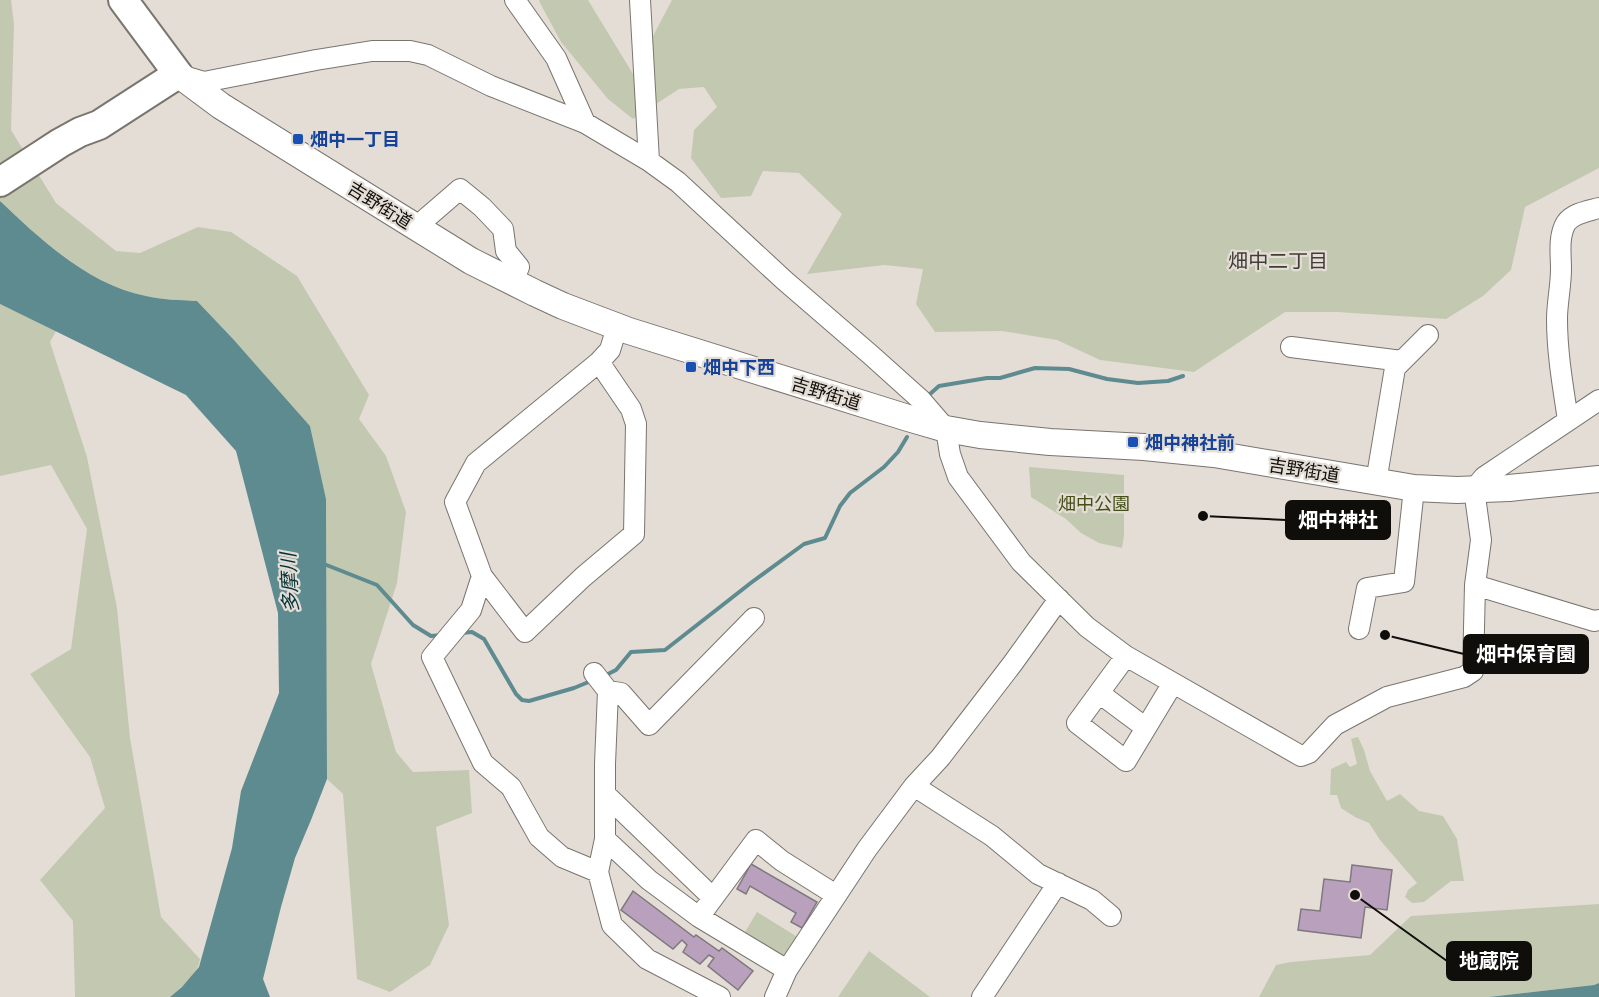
<svg xmlns="http://www.w3.org/2000/svg" width="1599" height="997" font-family="'Titillium Web','Noto Sans JP',sans-serif">
<style>
.green{fill:#c3c9b0}
.water{fill:#5e8b90}
.lines{fill:none;stroke-linecap:round;stroke-linejoin:round}
.stream{stroke:#5e8b90;stroke-width:4}
.building{fill:#b9a0bd;stroke:#7e787f;stroke-width:1.5}
.minor-casing{stroke:#7a746e;stroke-width:22}
.major-casing{stroke:#7a746e;stroke-width:28}
.highway-casing{stroke:#7a746e;stroke-width:32}
.minor{stroke:#fff;stroke-width:20}
.major{stroke:#fff;stroke-width:26}
.highway{stroke:#fff;stroke-width:28}
.transit-dot{fill:#1a4fb4;stroke:#e4ddd6;stroke-width:2}
.labels{text-anchor:middle;dominant-baseline:central;stroke-width:4.5;stroke-linejoin:round;paint-order:stroke}
.transit-label{font-size:18px;font-weight:bold;fill:#164399;stroke:#e4ddd6;text-anchor:start}
.street-label{font-size:18px;fill:#100e0b;stroke:#e4ddd6}
.park-label{font-size:18px;fill:#464f17;stroke:#e4ddd6}
.neighbourhood-label{font-size:20px;fill:#423c37;stroke:#e4ddd6}
.water-label{font-size:20px;font-style:italic;fill:#043338;stroke:#e4ddd6}
.leader{fill:none;stroke:#100e0b;stroke-width:2}
.callout-dot{fill:#100e0b;stroke:#e4ddd6;stroke-width:2}
.callout{fill:#100e0b;stroke:#100e0b;stroke-width:2}
.callout-label{font-size:20px;text-anchor:middle;font-weight:bold;fill:#fff}
</style>
<rect width="100%" height="100%" fill="#e4ddd6"/>
<!-- green -->
<path class="green" d="M 0,0 L 11,0 L 14,24 L 11,130 L 56,203 L 116,251 L 140,253 L 198,227 L 231,232 L 297,276 L 369,395 L 359,419 L 386,456 L 406,512 L 397,583 L 371,664 L 396,752 L 413,772 L 469,770 L 472,813 L 436,827 L 449,925 L 430,965 L 390,992 L 357,979 L 343,794 L 327,779 L 326,499 L 310,426 L 234,340 L 197,301 C 180,300 162,300 146,296 C 90,285 40,239 0,201 Z
M 540,0 L 588,0 L 633,74 L 672,0 L 1599,0 L 1599,168 L 1525,207 L 1511,270 L 1483,296 L 1446,319 L 1337,312 L 1285,312 L 1194,372 L 1100,360 L 1057,340 L 1002,331 L 935,332 L 916,304 L 923,269 L 884,265 L 807,274 L 842,214 L 799,173 L 763,171 L 751,196 L 721,198 L 691,158 L 694,130 L 717,107 L 704,87 L 679,89 L 633,119 L 608,99 L 561,42 L 539,1 Z
M 0,304 L 56,331 L 50,342 L 87,457 L 117,608 L 130,738 L 161,917 L 200,959 C 198,975 182,987 170,997 L 75,997 L 73,921 L 40,880 L 105,808 L 90,757 L 30,674 L 71,649 L 87,529 L 51,465 L 0,476 Z
M 1029,467 L 1124,475 L 1124,536 L 1122,548 L 1099,543 L 1081,533 L 1066,519 L 1031,497 Z
M 1358,737 L 1364,750 L 1370,771 L 1387,801 L 1400,794 L 1419,811 L 1443,816 L 1457,839 L 1464,881 L 1451,881 L 1424,902 L 1412,903 L 1405,897 L 1408,890 L 1417,883 L 1380,840 L 1369,823 L 1355,817 L 1341,808 L 1337,795 L 1330,795 L 1331,769 L 1346,762 L 1350,767 L 1357,764 L 1351,739 Z
M 1599,904 L 1599,983 L 1594,985 L 1489,997 L 1259,997 L 1276,965 L 1291,962 L 1370,955 L 1411,916 Z
M 757,912 L 799,938 L 784,962 L 742,937 Z
M 869,951 L 930,997 L 838,997 Z"/>
<!-- water -->
<path class="water" d="M 0,201 C 40,239 89,285 146,296 C 162,300 180,300 197,301 L 234,340 L 310,426 L 326,499 L 327,779 L 311,820 L 295,858 L 281,907 L 263,979 L 270,997 L 170,997 L 182,987 L 199,967 L 232,848 L 241,791 L 279,693 L 278,613 L 236,451 L 186,395 L 0,304 Z
M 1599,983 L 1599,997 L 1489,997 L 1594,985 Z"/>
<g class="lines">
<!-- stream -->
<path class="stream" d="M 930,394 L 939,386 L 987,378 L 1000,378 L 1035,368 L 1069,369 L 1107,379 L 1138,383 L 1168,381 L 1183,376
M 324,564 L 377,585 L 413,625 L 431,636 L 442,635
M 461,633 L 472,632 L 484,639 L 516,694 L 522,700 L 529,701 L 574,688 L 591,681
M 604,676 L 616,670 L 631,652 L 665,650 L 752,582 L 804,544 L 825,538 L 840,506 L 850,493 L 884,467 L 898,452 L 907,437"/>
</g>
<!-- building -->
<path class="building" d="M 751,864 L 817,902 L 802,928 L 791,922 L 796,913 L 750,886 L 746,894 L 737,889 Z
M 1352,865 L 1392,870 L 1387,910 L 1365,907 L 1361,938 L 1298,930 L 1301,909 L 1320,911 L 1324,879 L 1350,882 Z
M 633,891 L 694,937 L 696,935 L 719,951 L 722,948 L 753,971 L 738,990 L 708,966 L 714,958 L 709,955 L 700,964 L 683,952 L 687,945 L 682,940 L 673,949 L 621,910 Z"/>
<g class="lines">
<defs>
<path id="minor" d="M 515,0 L 556,58 L 585,123
M 640,0 L 649,161
M 184,76 L 204,82 L 316,60 L 372,51 L 410,51 L 428,55 L 491,86 L 585,123 L 649,161 L 678,182 L 784,280 L 872,356 L 921,400 L 946,429 L 950,454 L 958,477 L 1021,562 L 1087,627 L 1126,656 L 1301,756 L 1309,753 L 1335,725 L 1387,697 L 1464,677 L 1473,671 L 1475,585 L 1481,540 L 1474,489 L 1484,477 L 1599,400
M 416,227 L 460,189 L 482,207 L 503,229 L 506,251 L 519,267 L 513,282
M 1291,347 L 1402,361
M 1568,420 C 1563,387 1557,353 1557,319 C 1557,303 1561,286 1561,269 C 1561,254 1558,237 1566,223 C 1573,213 1588,211 1599,208
M 1376,482 L 1395,368 L 1428,335
M 482,576 L 525,632 L 583,577 L 634,534 L 636,424 L 631,409 L 599,362
M 1475,585 L 1594,621 L 1599,620
M 1359,629 L 1367,588 L 1404,582 L 1414,488
M 1126,656 L 1077,723 L 1126,761 L 1173,683
M 594,673 L 608,691 L 605,764 L 605,839 L 598,872 L 612,925 L 647,959 L 720,997
M 608,691 L 621,693 L 649,725 L 754,618
M 1099,693 L 1146,728
M 914,786 L 992,836 L 1038,874 L 1092,900 L 1111,916
M 605,794 L 713,898
M 605,839 L 649,880 L 699,917 L 787,970
M 598,872 L 562,857 L 539,837 L 511,787 L 483,763 L 432,657 L 471,610 L 482,576 L 455,502 L 476,463 L 599,362 L 610,350 L 617,327
M 699,917 L 756,840 L 782,861 L 836,895
M 775,997 L 787,970 L 867,849 L 914,786 L 940,758 L 1013,663 L 1059,599
M 982,997 L 1058,883"/>
<path id="major" d="M 178,74 L 221,106 L 416,227 L 471,261 L 535,293 L 563,306 L 629,331 L 908,418 L 946,429 L 980,435 L 1050,442 L 1144,447 L 1214,454 L 1414,488 L 1457,490 L 1509,488 L 1599,479"/>
<path id="highway" d="M 0,182 L 60,143 L 80,132 L 99,125 L 178,74 L 123,0"/>
</defs>
<!-- minor casing -->
<use href="#minor" class="minor-casing"/>
<!-- major casing -->
<use href="#major" class="major-casing"/>
<!-- highway casing -->
<use href="#highway" class="highway-casing"/>
<!-- minor -->
<use href="#minor" class="minor"/>
<!-- major -->
<use href="#major" class="major"/>
<!-- highway -->
<use href="#highway" class="highway"/>
</g>
<!-- markers -->
<g class="transit-dot">
<rect x="292" y="133" width="12" height="12" rx="3"/>
<rect x="685" y="361" width="12" height="12" rx="3"/>
<rect x="1127" y="436" width="12" height="12" rx="3"/>
</g>
<g class="labels">
<!-- transit labels -->
<g class="transit-label">
<text x="310" y="139">畑中一丁目</text>
<text x="703" y="367">畑中下西</text>
<text x="1145" y="442">畑中神社前</text>
</g>
<!-- street labels -->
<g class="street-label">
<text transform="translate(380 205) rotate(32)">吉野街道</text>
<text transform="translate(826 393) rotate(17)">吉野街道</text>
<text transform="translate(1304 470) rotate(9)">吉野街道</text>
</g>
<!-- park labels -->
<g class="park-label">
<text x="1094" y="503">畑中公園</text>
</g>
<!-- neighbourhood labels -->
<g class="neighbourhood-label">
<text x="1278" y="260">畑中二丁目</text>
</g>
<!-- water labels -->
<g class="water-label">
<text transform="translate(289 583) rotate(-93)">多摩川</text>
</g>
</g>
<!-- callouts -->
<path class="leader" d="M1203 516L1286 520M1385 635L1464 654M1355 895L1447 961"/>
<g class="callout-dot">
<circle cx="1203" cy="516" r="6"/>
<circle cx="1385" cy="635" r="6"/>
<circle cx="1355" cy="895" r="6"/>
</g>
<g class="callout">
<rect x="1286" y="501" width="104" height="38" rx="6"/>
<rect x="1464" y="635" width="124" height="38" rx="6"/>
<rect x="1447" y="942" width="84" height="38" rx="6"/>
</g>
<g class="callout-label">
<text x="1338" y="527">畑中神社</text>
<text x="1526" y="661">畑中保育園</text>
<text x="1489" y="968">地蔵院</text>
</g>
</svg>
